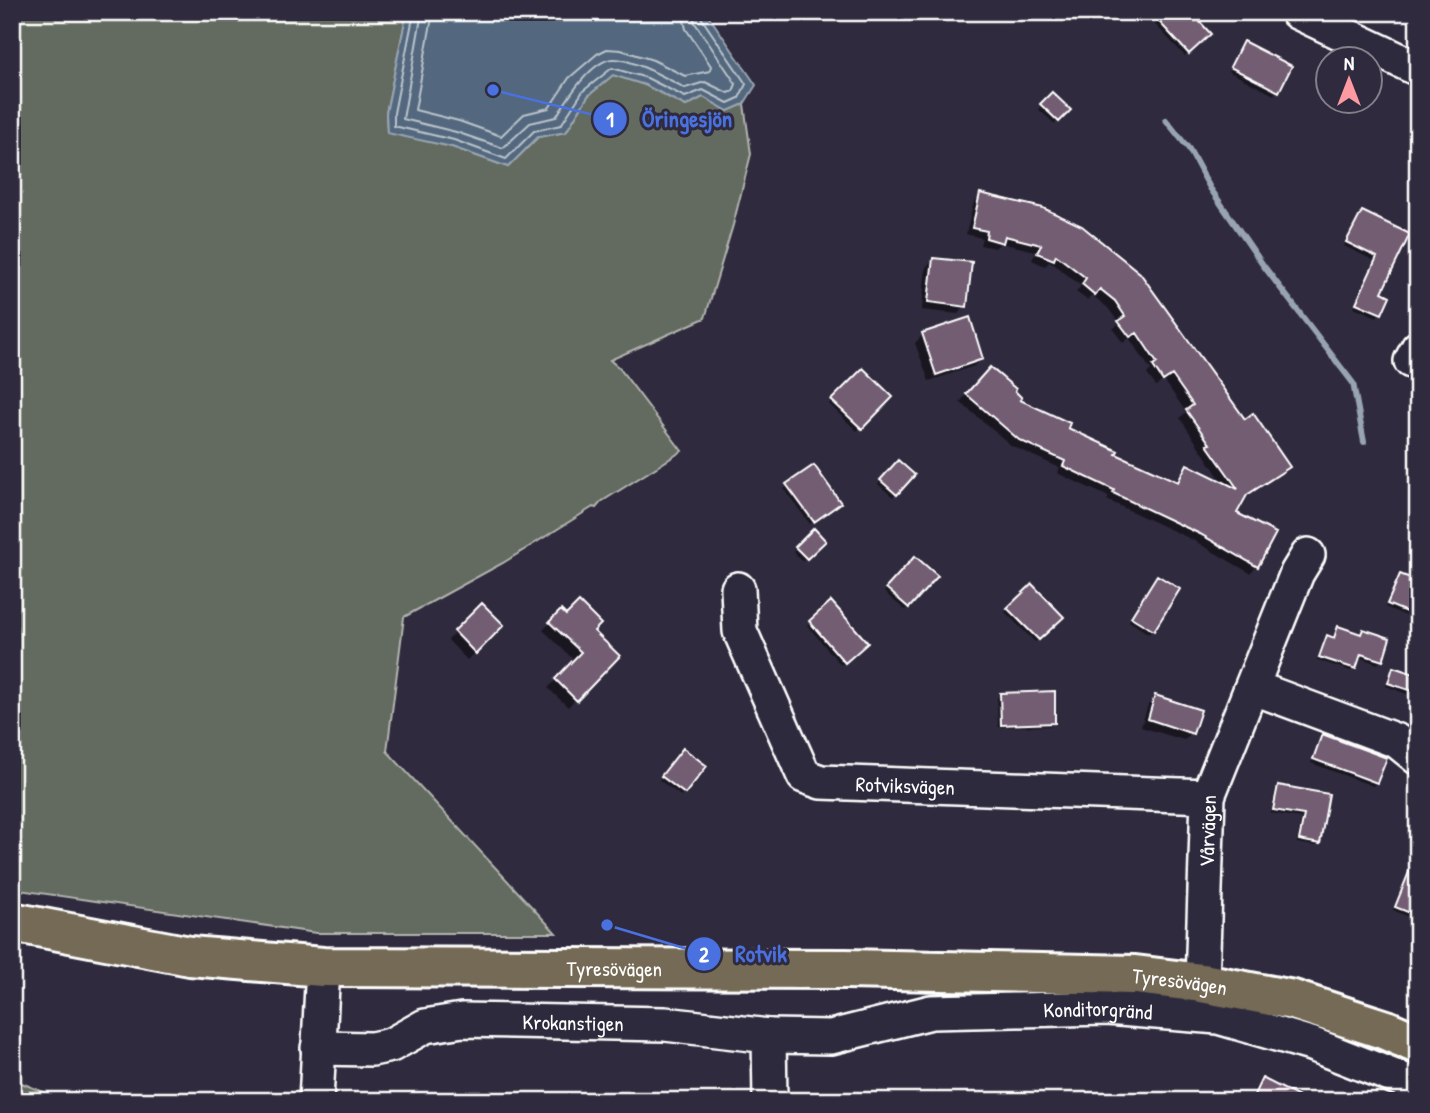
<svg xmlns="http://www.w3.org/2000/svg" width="1430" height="1113" font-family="'Patrick Hand',sans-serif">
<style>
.green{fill:#646b5f;stroke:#b2b5af;stroke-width:2}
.water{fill:#53687e;stroke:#98a4b2;stroke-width:2}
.shadow{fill:#0007}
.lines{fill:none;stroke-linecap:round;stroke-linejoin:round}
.shore{stroke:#bac3cb;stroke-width:2}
.stream{stroke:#98a4b2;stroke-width:6}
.building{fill:#735d73;stroke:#fff;stroke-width:2}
.minor-casing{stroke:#fff;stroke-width:38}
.major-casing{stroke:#fff;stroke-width:44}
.minor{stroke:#2f2a3d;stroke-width:33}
.major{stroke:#756a55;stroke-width:38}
.labels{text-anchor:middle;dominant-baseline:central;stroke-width:6;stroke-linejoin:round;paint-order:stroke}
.street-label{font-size:21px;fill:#fff;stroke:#2f2a3d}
.leader{fill:none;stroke:#4a71e0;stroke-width:2.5}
.callout-dot{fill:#4a71e0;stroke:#2f2a3d;stroke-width:2.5}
.mark-label{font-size:21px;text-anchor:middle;font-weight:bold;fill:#fff}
.callout-label{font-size:23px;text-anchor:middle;font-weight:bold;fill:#4a71e0;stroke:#2f2a3d;stroke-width:6;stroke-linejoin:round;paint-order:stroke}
</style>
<rect width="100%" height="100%" fill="#2f2a3d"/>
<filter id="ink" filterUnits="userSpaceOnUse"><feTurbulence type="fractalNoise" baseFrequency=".0143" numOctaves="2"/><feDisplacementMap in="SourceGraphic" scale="14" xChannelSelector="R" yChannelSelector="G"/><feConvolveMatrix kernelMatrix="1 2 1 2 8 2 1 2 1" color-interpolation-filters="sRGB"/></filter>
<g filter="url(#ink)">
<!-- green -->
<path class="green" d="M 12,12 L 407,12 L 386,113 L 387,132 L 452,147 L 508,167 L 538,137 L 566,132 L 588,96 L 613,75 L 645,85 L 686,106 L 703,97 L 728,111 L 744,104 L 751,154 L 733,225 L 705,318 L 610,360 L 620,369 L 682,451 L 601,502 L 596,508 L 593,507 L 503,563 L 404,617 L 387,751 L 556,933 L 316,933 L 12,889 Z
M 12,1079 L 65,1101 L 12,1101 Z"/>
<!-- water -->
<path class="water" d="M 407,12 L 706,12 L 756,85 L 744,104 L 728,111 L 703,97 L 686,106 L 645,85 L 613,75 L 588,96 L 566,132 L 538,137 L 508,167 L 452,147 L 387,133 L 386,113 Z"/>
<!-- shadow -->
<path class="shadow" d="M 1158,12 L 1208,34 L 1185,56 L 1151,20 Z
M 1243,43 L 1290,67 L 1274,95 L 1228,71 Z
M 1052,95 L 1068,110 L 1055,124 L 1038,109 Z
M 981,195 L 1043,210 L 1288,467 L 1243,498 L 1234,514 L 1257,566 L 1250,573 L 1193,540 L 1107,500 L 1109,497 L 1057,473 L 1060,468 L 1012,446 L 960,402 L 983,376 L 1018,401 L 1066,429 L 1114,455 L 1175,483 L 1187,466 L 1223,483 L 1180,418 L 1186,412 L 1164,380 L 1156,386 L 1147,374 L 1151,370 L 1129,338 L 1123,343 L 1113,329 L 1119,323 L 1108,308 L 1092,295 L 1087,300 L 1076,292 L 1081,286 L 1050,261 L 1045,266 L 1032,260 L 1036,251 L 1000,243 L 995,248 L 980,245 L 982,238 L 966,234 L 974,202 Z
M 1362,213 L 1407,234 L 1379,293 L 1388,297 L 1377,317 L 1354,307 L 1375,261 L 1344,246 Z
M 934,260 L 965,306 L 958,314 L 922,310 L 926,267 Z
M 923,335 L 981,358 L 974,366 L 929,381 L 915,343 Z
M 863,370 L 891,397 L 857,431 L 829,404 Z
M 898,463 L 912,476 L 893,497 L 878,484 Z
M 788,485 L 835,506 L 810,524 L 784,489 Z
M 814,531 L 823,541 L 802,561 L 793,551 Z
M 915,559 L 935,577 L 905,610 L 884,592 Z
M 1400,576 L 1418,583 L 1418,621 L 1385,607 Z
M 1157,577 L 1178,590 L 1149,634 L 1129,621 Z
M 1032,586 L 1062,617 L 1035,642 L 1005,612 Z
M 831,604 L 865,643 L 841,665 L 807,625 Z
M 482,606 L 502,625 L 467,660 L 448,640 Z
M 561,612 L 591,631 L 617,656 L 568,707 L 548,688 L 575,661 L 543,630 Z
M 1338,628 L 1359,635 L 1363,631 L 1381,660 L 1378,664 L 1358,657 L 1351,671 L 1317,660 L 1324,641 L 1327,637 L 1333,639 Z
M 1394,669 L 1410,690 L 1407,694 L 1386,686 Z
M 1001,694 L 1054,723 L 1050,726 L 998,727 L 997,698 Z
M 1156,697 L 1192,733 L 1184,740 L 1141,727 L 1148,705 Z
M 1323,736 L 1376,783 L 1373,786 L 1311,763 Z
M 680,753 L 705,766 L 681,796 L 659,780 Z
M 1279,786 L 1327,795 L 1318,843 L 1315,846 L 1297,843 L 1301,818 L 1271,813 L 1275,790 Z
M 1407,880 L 1418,885 L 1416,920 L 1393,910 Z
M 1263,1080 L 1285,1101 L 1248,1101 L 1255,1088 Z"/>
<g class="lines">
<!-- shore -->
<path class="shore" d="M 414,12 L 394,113 L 394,126 L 454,140 L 506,159 L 534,131 L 561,125 L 583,91 L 612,68 L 647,78 L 685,97 L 703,90 L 728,103 L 739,98 L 746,84 L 702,19 L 701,12
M 422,12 L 403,119 L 456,132 L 503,148 L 530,123 L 556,117 C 566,101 591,60 613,59 C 631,58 668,79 685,88 L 705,82 L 728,93 L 733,91 L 736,84 L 695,23 L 692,12
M 433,12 L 415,110 L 459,121 L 501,136 L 524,114 L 549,108 L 569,78 L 597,54 L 607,49 L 621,50 L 653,60 L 685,76 L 710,71 L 711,66 L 686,29 L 682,12"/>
<!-- stream -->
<path class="stream" d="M 1166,120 L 1189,149 L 1210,188 L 1263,265 L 1353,383 L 1364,442"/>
</g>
<!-- building -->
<path class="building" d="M 1150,12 L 1211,12 L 1200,22 L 1211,34 L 1189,54 Z
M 1243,41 L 1292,66 L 1279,92 L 1230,67 Z
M 1052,92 L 1071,110 L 1059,122 L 1040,104 Z
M 980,193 L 1043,208 L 1082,226 L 1140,273 L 1245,419 L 1253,413 L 1290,467 L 1247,495 L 1237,513 L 1276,533 L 1258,567 L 1200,534 L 1113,493 L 1114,490 L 1063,466 L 1065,461 L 1019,440 L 966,394 L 990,367 L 1016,389 L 1015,391 L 1022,398 L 1020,400 L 1070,423 L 1068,428 L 1118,451 L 1116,454 L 1178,482 L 1187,464 L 1238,489 L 1207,445 L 1210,444 L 1186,410 L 1193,405 L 1172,375 L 1163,381 L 1153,366 L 1157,363 L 1137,333 L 1130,337 L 1118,321 L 1125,316 L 1115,301 L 1100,289 L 1095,295 L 1082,284 L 1086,278 L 1056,255 L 1054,260 L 1037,253 L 1041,245 L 1005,236 L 1003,243 L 986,238 L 987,231 L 972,228 Z
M 1362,211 L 1410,234 L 1382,292 L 1390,296 L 1382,314 L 1356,303 L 1377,257 L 1346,242 Z
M 933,258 L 972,262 L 967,307 L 928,302 Z
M 970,317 L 983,359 L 936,375 L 922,333 Z
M 863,368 L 893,397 L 862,429 L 831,400 Z
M 898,460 L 915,475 L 897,495 L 880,480 Z
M 814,465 L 841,503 L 814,522 L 786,484 Z
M 814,528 L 826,541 L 807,559 L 795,547 Z
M 915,556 L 938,576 L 909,608 L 886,588 Z
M 1400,574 L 1418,581 L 1418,617 L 1387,604 Z
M 1157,575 L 1180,589 L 1154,631 L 1131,617 Z
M 1032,584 L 1064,617 L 1039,640 L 1007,608 Z
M 831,601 L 868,643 L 845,663 L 809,621 Z
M 579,602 L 601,624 L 594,631 L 620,656 L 577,701 L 555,679 L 581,652 L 549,622 L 561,610 L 566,615 Z
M 482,603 L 504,625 L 476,654 L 454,631 Z
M 1338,626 L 1361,634 L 1363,629 L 1390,638 L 1383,661 L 1361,654 L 1356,669 L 1319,657 L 1327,635 L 1334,638 Z
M 1393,667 L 1417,675 L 1412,691 L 1388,683 Z
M 1055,691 L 1055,723 L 1001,725 L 1000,693 Z
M 1155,695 L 1201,710 L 1193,734 L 1148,719 Z
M 1322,734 L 1387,758 L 1377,783 L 1313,759 Z
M 683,748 L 707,766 L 685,794 L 661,776 Z
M 1278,785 L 1329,794 L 1320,844 L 1299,840 L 1304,815 L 1273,810 Z
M 1417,852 L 1418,852 L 1418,916 L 1395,907 Z
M 1262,1078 L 1307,1101 L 1251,1101 Z"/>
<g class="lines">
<defs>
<g id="minor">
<path d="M 1297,12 L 1418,69"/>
<path d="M 1411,361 L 1418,348"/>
<path id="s1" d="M 738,589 L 740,631 L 804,776 L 821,782 L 1208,796"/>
<path d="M 1252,687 L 1397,741 L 1418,758"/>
<path id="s2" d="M 1202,983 L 1208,796 L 1297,573 L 1308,555"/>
<path id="s3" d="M 769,1036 L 831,1037 L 931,1012 L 1107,1008 L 1218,1017 L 1311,1044 L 1418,1086"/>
<path id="s4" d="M 318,1048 L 372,1049 L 391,1045 L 425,1026 L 462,1020 L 665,1024 L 769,1036 L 770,1101"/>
<path d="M 316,1101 L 323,967"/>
</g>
<g id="major">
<path id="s5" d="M 12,922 L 190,956 L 323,967 L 845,969 L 1135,975 L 1202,983 L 1293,1000 L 1386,1030 L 1418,1044"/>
</g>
</defs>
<!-- minor casing -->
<use href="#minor" class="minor-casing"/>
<!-- major casing -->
<use href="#major" class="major-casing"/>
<!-- minor -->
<use href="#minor" class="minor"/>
<!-- major -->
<use href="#major" class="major"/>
</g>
</g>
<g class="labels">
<!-- street labels -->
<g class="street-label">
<text stroke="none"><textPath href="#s1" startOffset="303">Rotviksvägen</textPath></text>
<text stroke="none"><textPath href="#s2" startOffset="152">Vårvägen</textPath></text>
<text stroke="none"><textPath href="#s5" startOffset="606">Tyresövägen</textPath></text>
<text stroke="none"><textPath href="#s5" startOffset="1172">Tyresövägen</textPath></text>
<text stroke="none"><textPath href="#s3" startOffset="332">Konditorgränd</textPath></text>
<text stroke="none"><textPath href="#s4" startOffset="261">Krokanstigen</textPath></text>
</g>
</g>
<!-- callouts -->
<path class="leader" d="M493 90L610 119M607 925L704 954"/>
<g class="callout-dot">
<circle cx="493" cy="90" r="7"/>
<circle cx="607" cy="925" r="7"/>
<circle cx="610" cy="119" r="18"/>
<circle cx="704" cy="954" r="18"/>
</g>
<g class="mark-label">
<text x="610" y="127">1</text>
<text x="704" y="962">2</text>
</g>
<g class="callout-label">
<text x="687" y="127">Öringesjön</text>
<text x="761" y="962">Rotvik</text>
</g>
<!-- margin -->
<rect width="1430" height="1113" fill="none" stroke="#2f2a3d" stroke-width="42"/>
<rect x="21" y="21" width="1388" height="1071" fill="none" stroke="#fff" stroke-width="2.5" filter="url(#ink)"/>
<!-- north arrow -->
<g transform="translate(1349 80)"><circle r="33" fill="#2f2a3d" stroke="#827f8b" stroke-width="2"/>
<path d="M0-5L12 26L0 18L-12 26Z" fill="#ff9aa2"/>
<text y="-10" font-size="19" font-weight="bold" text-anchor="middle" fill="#ffffff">N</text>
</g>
</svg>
